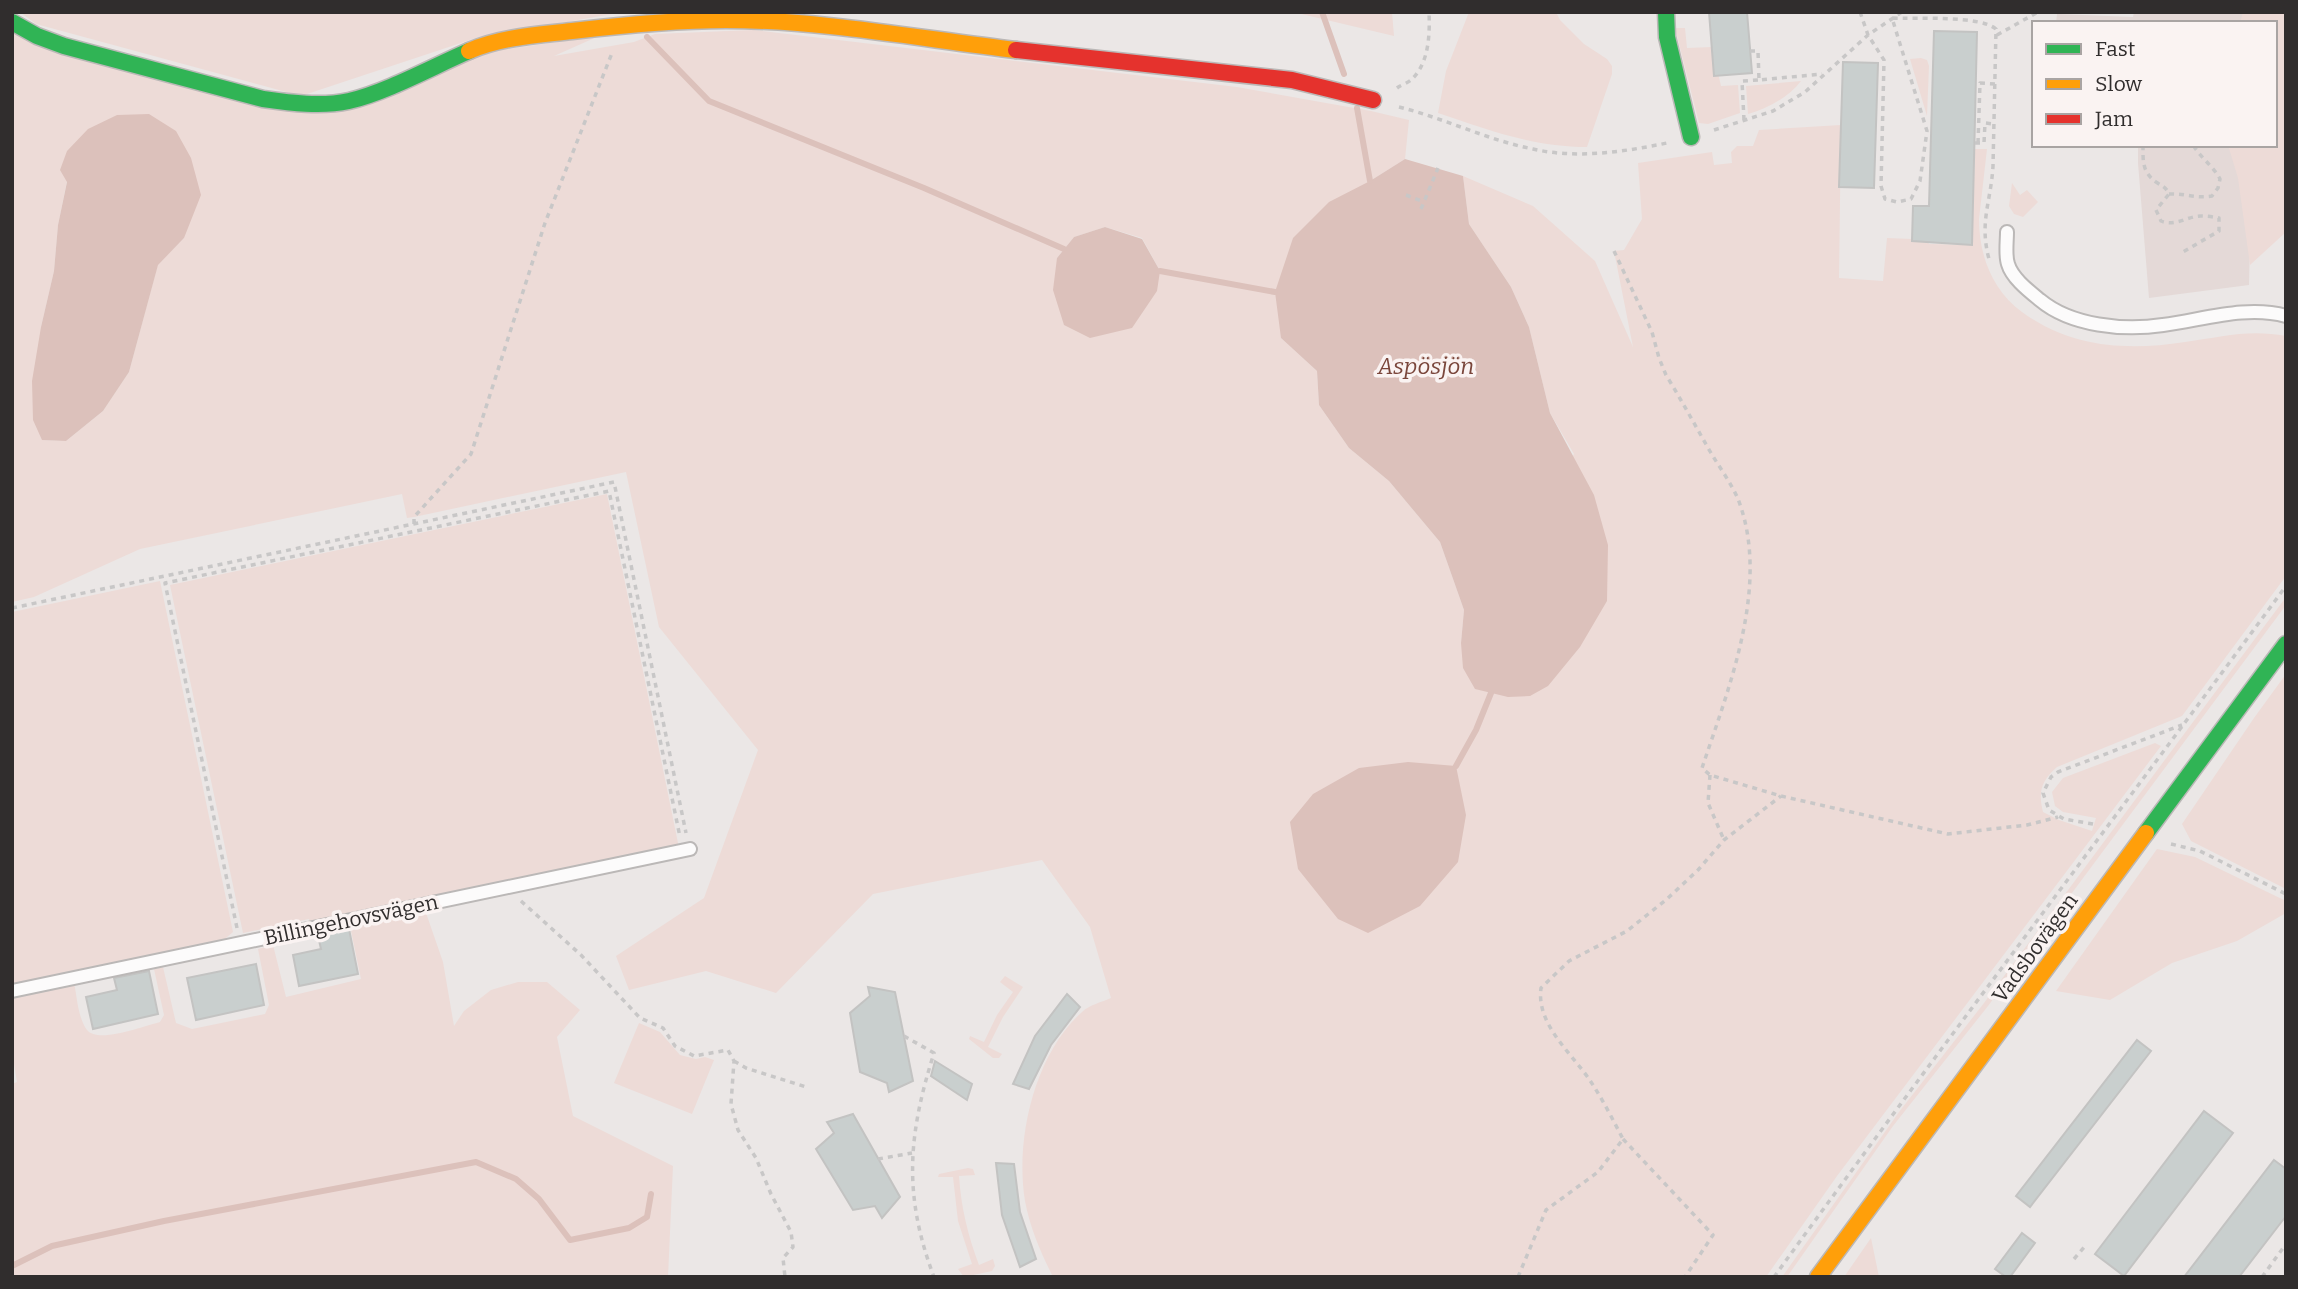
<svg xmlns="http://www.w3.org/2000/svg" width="2298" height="1289" font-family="Bitter,serif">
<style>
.built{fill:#e4d9d7}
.green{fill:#eddbd7;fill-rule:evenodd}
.water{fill:#dcc1bb}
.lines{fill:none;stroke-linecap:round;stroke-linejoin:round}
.stream{stroke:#dcc1bb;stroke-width:6}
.building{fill:#c9cfce;stroke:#c3c3c2;stroke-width:2}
.lane-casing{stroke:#bbb8b7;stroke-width:16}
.fast-casing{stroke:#bbb8b7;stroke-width:19}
.slow-casing{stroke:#bbb8b7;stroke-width:19}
.jam-casing{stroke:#bbb8b7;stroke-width:19}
.path{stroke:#c8c7c7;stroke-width:3.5;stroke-dasharray:5 5;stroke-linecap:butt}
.lane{stroke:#fcfbfb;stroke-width:12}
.fast{stroke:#30b455;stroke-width:16}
.slow{stroke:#ff9f0a;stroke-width:16}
.jam{stroke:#e5322d;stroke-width:16}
.labels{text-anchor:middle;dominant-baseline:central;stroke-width:7;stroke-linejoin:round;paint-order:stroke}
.street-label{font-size:21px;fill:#302d2d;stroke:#faf3f2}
.water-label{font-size:23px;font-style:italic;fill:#7a463b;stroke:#faf3f2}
</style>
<rect width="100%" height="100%" fill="#ebe7e6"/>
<!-- built -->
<path class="built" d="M 2134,12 L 2254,12 L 2254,23 L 2056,23 L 2057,14 L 2133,17 Z
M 2138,145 L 2252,145 L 2249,285 L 2149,298 L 2138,163 Z"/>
<!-- green -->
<path class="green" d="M 20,12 L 624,12 L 479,37 L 301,96 L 36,24 Z
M 1293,12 L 1392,12 L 1394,36 Z
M 1469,12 L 1556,12 L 1560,20 L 1584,44 L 1607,59 L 1612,66 L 1612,74 L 1587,147 C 1534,147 1488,130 1438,113 L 1446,71 Z
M 2243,12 L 2286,12 L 2286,232 L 2250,265 L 2238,178 L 2228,145 L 2275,145 L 2275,23 L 2240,23 Z
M 1675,28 L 1685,28 L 1687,48 L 1712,47 L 1721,86 L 1738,85 L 1740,113 L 1708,124 L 1699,123 Z
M 12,30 L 297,112 L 486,52 L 599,36 L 554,56 L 634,42 L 655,34 L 753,30 L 1237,87 L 1371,111 L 1409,120 L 1405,159 L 1370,181 L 1281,338 L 1317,371 L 1319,405 L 1349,448 L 1389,481 L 1440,542 L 1464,610 L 1461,643 L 1574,454 L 1550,413 L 1529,327 L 1511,287 L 1469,224 L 1463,176 L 1533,206 L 1595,261 L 1633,347 L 1614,251 L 1624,250 L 1642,219 L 1638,163 L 1712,152 L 1714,165 L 1732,163 L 1731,152 L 1737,146 L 1753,146 L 1759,130 L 1841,125 L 1839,278 L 1883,281 L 1887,238 L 1912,239 L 1912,241 L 1928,242 L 1929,244 L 1972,245 L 1975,149 L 1987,149 L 1979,219 C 1979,255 1992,290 2022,312 C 2071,348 2127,351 2185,342 C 2222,337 2249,329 2286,336 L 2286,576 L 2182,716 L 2057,767 C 2041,781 2038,792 2043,812 L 2059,820 L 2092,831 L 2096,818 L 2063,812 L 2055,806 L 2052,792 L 2063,778 L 2155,743 L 2161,746 L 1837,1176 L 1766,1277 L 1053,1277 C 1041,1253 1030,1228 1025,1201 C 1015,1140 1034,1055 1082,1012 C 1089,1005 1102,1002 1111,998 L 1090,927 L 1042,860 L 873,894 L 776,993 L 706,971 L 629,990 L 616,956 L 704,898 L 758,750 L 659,627 L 626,472 L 414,517 L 407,518 L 402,494 L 140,549 L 34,597 L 12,602 ZM 67,181 L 184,238 L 158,264 L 129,372 L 103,411 L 66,441 L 43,440 L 41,327 L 54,271 L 58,225 ZM 1105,227 L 1142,238 L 1160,271 L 1057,258 L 1074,237 Z
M 1921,58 L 1927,60 L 1929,66 L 1927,116 L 1910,59 Z
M 1801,81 C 1789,97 1767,109 1748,114 L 1746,86 Z
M 2012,183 L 2020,195 L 2027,190 L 2038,202 L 2023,217 L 2014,214 L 2009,206 Z
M 607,494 L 679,848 L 311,925 L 309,919 L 243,933 L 170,585 Z
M 160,581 L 233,932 L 220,943 L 12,985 L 12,612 Z
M 2286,597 L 2286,605 L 1988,1006 L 1893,1126 L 1787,1277 L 1782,1277 L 1899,1112 L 1984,1003 Z
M 2286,674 L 2286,889 L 2191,841 L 2182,824 L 2254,718 Z
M 2157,849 L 2195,857 L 2286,901 L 2286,913 L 2237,941 L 2172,963 L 2110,1000 L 2056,991 Z
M 425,910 L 443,962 L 454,1026 L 464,1011 L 491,990 L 518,982 L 547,982 L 580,1010 L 557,1037 L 573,1116 L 673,1166 L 668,1277 L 12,1277 L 12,1084 L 17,1082 L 12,1052 L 12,996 L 74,982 C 77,997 78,1018 87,1030 C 98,1044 144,1026 160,1022 L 164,1015 L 154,969 L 163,967 L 176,1023 L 192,1029 L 265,1014 L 269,1005 L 258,949 L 273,945 L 286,997 L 361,979 L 350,926 Z
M 1005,976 L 1023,987 L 1003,1017 L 988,1047 L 1002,1054 L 999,1058 L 993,1058 L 969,1039 L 970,1036 L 984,1042 L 997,1015 L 1013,992 L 1000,982 Z
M 639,1023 L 660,1032 L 680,1055 L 696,1059 L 705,1057 L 714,1060 L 692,1114 L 614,1083 Z
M 968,1168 L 973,1169 L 975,1175 L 959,1176 C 961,1207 968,1236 979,1265 L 993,1259 L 995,1266 L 992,1271 L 964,1277 L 958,1269 L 972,1264 L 958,1221 L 953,1177 L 938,1177 L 939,1174 Z
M 1871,1238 L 1879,1277 L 1844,1277 Z"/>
<!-- water -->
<path class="water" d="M 149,114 L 176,131 L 191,158 L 201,195 L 184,238 L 158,265 L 129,372 L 103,411 L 66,441 L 42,440 L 33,420 L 32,381 L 41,327 L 54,271 L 58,225 L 67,182 L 60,170 L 67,151 L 88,129 L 117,115 Z
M 1405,159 L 1463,176 L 1469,224 L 1511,287 L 1529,327 L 1550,413 L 1594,495 L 1608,545 L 1607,601 L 1580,647 L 1548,686 L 1530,696 L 1508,697 L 1475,689 L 1463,668 L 1461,643 L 1464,610 L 1440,542 L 1389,481 L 1349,448 L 1319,405 L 1317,371 L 1281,338 L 1275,292 L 1293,238 L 1329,202 L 1370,181 Z
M 1105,227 L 1142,239 L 1160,271 L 1157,291 L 1132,328 L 1090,338 L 1064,325 L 1053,290 L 1057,258 L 1074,237 Z
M 1408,762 L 1456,766 L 1466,815 L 1458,862 L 1420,906 L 1368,933 L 1338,919 L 1298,869 L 1290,822 L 1313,794 L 1359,768 Z"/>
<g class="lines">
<!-- stream -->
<path class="stream" d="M 1322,12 L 1344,74
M 647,37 L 709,101 L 924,188 L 1064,249
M 1357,108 L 1370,181
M 1160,271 L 1275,292
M 1456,766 L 1476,730 L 1491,693
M 12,1266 L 52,1246 L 164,1221 L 476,1162 L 516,1179 L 539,1199 L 570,1240 L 629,1228 L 647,1217 L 651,1194"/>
</g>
<!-- building -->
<path class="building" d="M 1709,12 L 1747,12 L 1752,73 L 1714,76 Z
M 1934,31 L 1977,32 L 1972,245 L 1912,241 L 1913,206 L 1929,206 Z
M 1843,62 L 1878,63 L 1874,188 L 1839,187 Z
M 349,929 L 358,974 L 299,986 L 293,955 L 321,949 L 318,936 Z
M 256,964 L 264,1005 L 196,1020 L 187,978 Z
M 149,971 L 158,1014 L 93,1029 L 86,997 L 117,990 L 114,978 Z
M 868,987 L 895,992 L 913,1081 L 889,1092 L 887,1083 L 860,1072 L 850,1013 L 870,996 Z
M 1067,994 L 1080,1007 L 1051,1045 L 1029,1089 L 1013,1084 L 1035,1036 Z
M 2137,1040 L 2151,1051 L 2030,1207 L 2016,1196 Z
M 935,1061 L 972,1084 L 967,1100 L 931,1076 Z
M 2204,1111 L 2233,1133 L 2124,1276 L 2095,1254 Z
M 853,1114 L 900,1197 L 882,1218 L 875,1206 L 853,1210 L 816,1149 L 834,1133 L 827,1122 Z
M 2274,1160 L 2286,1169 L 2286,1216 L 2239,1277 L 2184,1277 Z
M 996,1163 L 1014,1164 L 1020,1212 L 1036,1259 L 1020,1267 L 1002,1215 Z
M 2022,1233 L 2035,1243 L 2010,1277 L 2006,1277 L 1995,1269 Z"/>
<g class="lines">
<defs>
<path id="lane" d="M 2007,232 C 2007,242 2005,255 2008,264 C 2012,278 2029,291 2040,300 C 2071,326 2124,331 2163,325 C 2203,320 2246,305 2286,316
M 12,991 L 690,849"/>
<path id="fast" d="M 1666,12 L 1667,37 L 1691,137
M 12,22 L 37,36 L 64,46 L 263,99 C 291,103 321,107 349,101 C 387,92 432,67 469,51
M 2146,833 L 2286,644"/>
<path id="slow" d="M 469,51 C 501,37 538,35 572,31 C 623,25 674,20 726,20 C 821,20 922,39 1016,50
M 1818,1277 L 2146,833"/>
<path id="jam" d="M 1016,50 L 1292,80 L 1373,100"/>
</defs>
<!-- lane casing -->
<use href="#lane" class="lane-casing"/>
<!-- fast casing -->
<use href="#fast" class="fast-casing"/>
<!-- slow casing -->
<use href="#slow" class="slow-casing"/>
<!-- jam casing -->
<use href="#jam" class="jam-casing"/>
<!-- path -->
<path class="path" d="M 1860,12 L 1868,35 L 1884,60 L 1881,186 L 1885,199 L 1897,202 L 1911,199 L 1920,181 L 1927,131 L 1892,18 C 1916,19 1979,15 1996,29 L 1993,166 C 1991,202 1979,222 1989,259
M 1997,35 L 2038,12
M 1750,51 L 1758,51 L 1759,80 L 1822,74
M 1397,88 C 1401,85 1408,83 1412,79 C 1429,63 1430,34 1429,12
M 1399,107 C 1444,118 1487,140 1533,149 C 1576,159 1623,152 1667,143
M 1744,120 L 1742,81 L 1759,80
M 1714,130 L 1773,111 L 1805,92 L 1868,35 L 1902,12
M 1975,143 L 1984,143 L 1985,123 L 1994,124
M 1978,143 L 1980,83 L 1995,84
M 2143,145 C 2143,161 2142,172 2156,182 C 2162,186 2166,187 2169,194 L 2156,210 L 2161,221 C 2176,227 2187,216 2201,216 C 2207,216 2214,217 2219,218 L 2219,231 L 2181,253
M 2169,194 C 2184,193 2197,199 2212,196 L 2218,188 L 2220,179 C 2213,166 2201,158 2193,145
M 1406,195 L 1424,202
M 1421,209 L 1438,168
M 1614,251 L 1652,332 L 1659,358 L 1666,375 C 1682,401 1696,427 1711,453 C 1720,468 1731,483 1738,499 C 1771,584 1729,687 1702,768 L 1710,775 L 1781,796 L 1948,834 L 2027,825 L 2058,817
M 414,524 L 414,517 L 471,454 L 545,223 L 612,53
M 12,608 L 614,482 L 686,833
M 1710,775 L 1708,803 L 1724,840
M 2093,824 L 2064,819 L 2049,810 L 2043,793 L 2051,777 L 2058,772 L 2182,725
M 2171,844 L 2200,851 L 2286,894
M 521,901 L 581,955 L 640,1018 L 663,1028 L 675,1046 L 694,1056 L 728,1050 L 734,1061 L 731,1104 L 738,1130 L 756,1158 L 771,1194 L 791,1232 L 793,1247 L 783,1258 L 785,1277
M 237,928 L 165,583 L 609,491 L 680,837
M 904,1036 L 934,1053 C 908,1135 903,1195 934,1277
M 734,1061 L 746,1068 L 806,1087
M 1623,1139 L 1713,1235 L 1685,1277
M 878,1159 L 912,1153
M 2074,1259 L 2086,1245
M 1518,1277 L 1546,1210 L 1598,1172 L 1623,1139 C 1613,1120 1603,1100 1591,1082 C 1572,1053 1536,1025 1541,988 L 1569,961 L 1627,931 L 1667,899 L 1698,870 L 1724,840 L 1781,796
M 1774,1277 C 1942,1045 2116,817 2286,586
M 2262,1277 L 2286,1244"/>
<!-- lane -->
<use href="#lane" class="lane"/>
<!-- fast -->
<use href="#fast" class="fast"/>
<!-- slow -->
<use href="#slow" class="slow"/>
<!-- jam -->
<use href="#jam" class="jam"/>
</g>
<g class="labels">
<!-- street labels -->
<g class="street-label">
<text transform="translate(351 920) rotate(-12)">Billingehovsvägen</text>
<text transform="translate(2035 948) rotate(-54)">Vadsbovägen</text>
</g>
<!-- water labels -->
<g class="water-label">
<text x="1426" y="366">Aspösjön</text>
</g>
</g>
<!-- border -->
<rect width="2298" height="1289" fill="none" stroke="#302d2d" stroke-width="28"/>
<!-- legend -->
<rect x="2032" y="21" width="245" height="126" fill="#faf3f2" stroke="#a9a4a3" stroke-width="2"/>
<rect x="2046" y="44" width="35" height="10" fill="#30b455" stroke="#a9a4a3" stroke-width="2"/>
<text x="2095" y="56" font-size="21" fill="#302d2d">Fast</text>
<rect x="2046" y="79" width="35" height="10" fill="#ff9f0a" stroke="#a9a4a3" stroke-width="2"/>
<text x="2095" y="91" font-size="21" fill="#302d2d">Slow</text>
<rect x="2046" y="114" width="35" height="10" fill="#e5322d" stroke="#a9a4a3" stroke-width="2"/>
<text x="2095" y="126" font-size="21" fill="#302d2d">Jam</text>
</svg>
